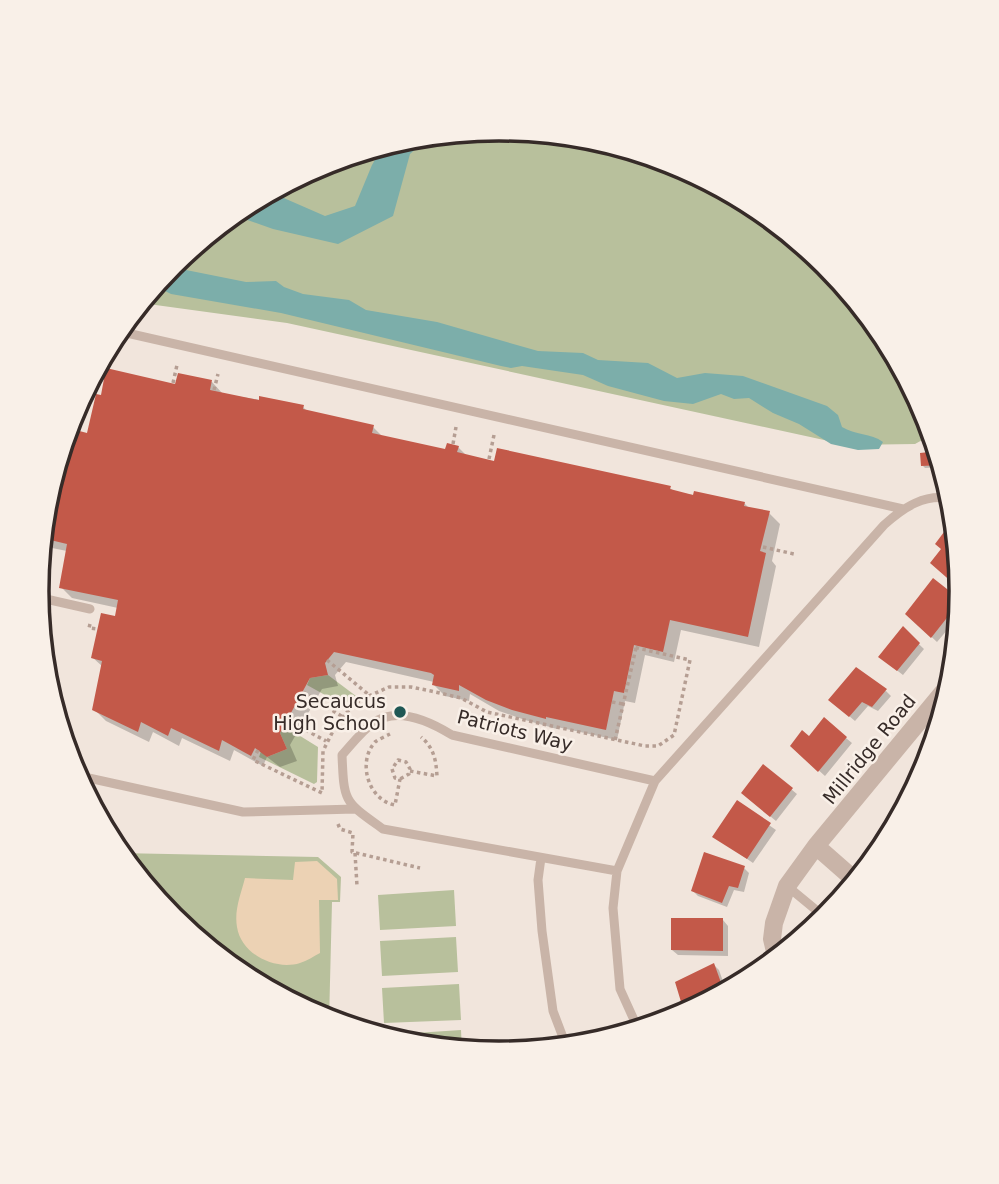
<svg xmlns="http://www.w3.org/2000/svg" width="999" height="1184" font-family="'DejaVu Sans',sans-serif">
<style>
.green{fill:#b8c09c}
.sand{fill:#ecd2b4}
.water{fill:#7caeaa}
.shadow{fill:#0003}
.building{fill:#c35949}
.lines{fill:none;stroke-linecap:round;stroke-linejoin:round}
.path{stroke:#b59e93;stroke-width:3.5;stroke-dasharray:3.5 3.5;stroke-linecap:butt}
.service{stroke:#c9b4a8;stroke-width:9}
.minor{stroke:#c9b4a8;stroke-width:18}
.poi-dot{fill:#1f5754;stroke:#f9f0e8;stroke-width:2.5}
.labels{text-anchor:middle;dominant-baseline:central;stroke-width:5;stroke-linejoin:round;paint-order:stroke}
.poi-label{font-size:19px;fill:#362b28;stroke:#f9f0e8;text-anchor:end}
.street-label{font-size:19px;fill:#362b28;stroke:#f9f0e8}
.rim{fill:none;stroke:#362b28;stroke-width:3.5}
</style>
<rect width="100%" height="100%" fill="#f1e5dc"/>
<!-- green -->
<path class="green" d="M 500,129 L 590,138 L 677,165 L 757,207 L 827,265 L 884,335 L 927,415 L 933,434 L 915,444 L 847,445 L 287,323 L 141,303 L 173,265 L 243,207 L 323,164 L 410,138 Z
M 328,675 L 356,696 L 343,705 L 307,685 L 310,678 Z
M 284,726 L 318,747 L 317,782 L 314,784 L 259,757 L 261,751 L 267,757 L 287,749 L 280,733 Z
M 118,853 L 318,857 L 341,877 L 340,902 L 332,902 L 329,1022 L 242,977 L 172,919 Z
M 454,890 L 456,926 L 380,930 L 378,895 Z
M 456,937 L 458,972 L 382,976 L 380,941 Z
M 459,984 L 461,1020 L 384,1023 L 382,988 Z
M 461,1030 L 462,1051 L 409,1046 L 385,1039 L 385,1035 Z"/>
<!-- sand -->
<path class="sand" d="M 317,861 L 337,879 L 338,900 L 319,900 L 320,953 C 314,956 307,961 300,963 C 275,971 241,954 237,927 C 234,910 241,894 245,878 L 293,880 L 295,862 Z"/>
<!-- water -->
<path class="water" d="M 430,136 L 410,154 L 393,216 L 338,244 L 273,229 L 233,215 L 270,192 L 325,216 L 355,206 L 372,165 L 383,146 L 410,138 Z
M 171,267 L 246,282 L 276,281 L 284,287 L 303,294 L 349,300 L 366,310 L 437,322 L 538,351 L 583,353 L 598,360 L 648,363 L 677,378 L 705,373 L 743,376 L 827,406 L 838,415 L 842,427 C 855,435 871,433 883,442 L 879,449 L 858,450 L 831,444 L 799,424 L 773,413 L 749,398 L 734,399 L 721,394 L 693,404 L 664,401 L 608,386 L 583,375 L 522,366 L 511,368 L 501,366 L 281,313 L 171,294 L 159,288 L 154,288 Z"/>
<!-- shadow -->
<path class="shadow" d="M 212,382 L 223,394 L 303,407 L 308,412 L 373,427 L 384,438 L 446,451 L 458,447 L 467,456 L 496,463 L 670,488 L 675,492 L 744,503 L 750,509 L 769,513 L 780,524 L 772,561 L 776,566 L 759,647 L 681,630 L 674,662 L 645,655 L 635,703 L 625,701 L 617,740 L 557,727 L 557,729 L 525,720 L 499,711 L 470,694 L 469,701 L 445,696 L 434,685 L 434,682 L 346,662 L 335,675 L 338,686 L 322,689 L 290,745 L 297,761 L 280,767 L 267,757 L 263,766 L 234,750 L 230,761 L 182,738 L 179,746 L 153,732 L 149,742 L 106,721 L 94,709 L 103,667 L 92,657 L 116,618 L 118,608 L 72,598 L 61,587 L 67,551 L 52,548 L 42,538 L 44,522 L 67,430 L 89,435 L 177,386 Z
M 939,453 L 943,467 L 925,468 L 923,466 L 922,454 Z
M 933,580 L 961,602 L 960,615 L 937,642 L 907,614 Z
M 903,629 L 924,649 L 903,675 L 886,662 Z
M 886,691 L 891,696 L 878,711 L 868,706 L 855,721 L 836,705 Z
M 824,720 L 852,743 L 825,776 L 797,751 Z
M 764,767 L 797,794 L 776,821 L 748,798 Z
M 737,803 L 776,830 L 753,863 L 715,837 Z
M 744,868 L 749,873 L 744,892 L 734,890 L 727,907 L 698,896 L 693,891 Z
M 723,920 L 728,926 L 728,956 L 678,955 L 672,950 Z
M 714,965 L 719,970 L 727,993 L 687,1014 Z"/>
<!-- building -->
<path class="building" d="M 106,368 L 175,384 L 178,373 L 212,380 L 210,390 L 259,400 L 259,396 L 304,405 L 303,409 L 374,425 L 372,433 L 445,449 L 447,443 L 459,446 L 457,452 L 494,461 L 497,448 L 671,486 L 670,489 L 693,495 L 694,491 L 745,502 L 744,506 L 770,511 L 760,551 L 766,553 L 748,637 L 670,620 L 663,652 L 634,645 L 624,693 L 614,691 L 606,730 L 546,717 L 546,719 L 512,710 L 486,700 L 459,685 L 459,691 L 432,685 L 434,675 L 431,673 L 334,652 L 325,663 L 328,675 L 310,678 L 280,733 L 287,749 L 267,757 L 255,748 L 251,756 L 222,740 L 219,751 L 171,728 L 168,736 L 141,722 L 138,732 L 92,710 L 102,661 L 91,658 L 101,613 L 115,616 L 118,600 L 59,588 L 67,544 L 42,538 L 49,491 L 68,428 L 87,433 L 96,394 L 101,395 Z
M 938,451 L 942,465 L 921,466 L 920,453 Z
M 950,524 L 956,529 L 962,591 L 930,563 L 941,549 L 935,544 Z
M 933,578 L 961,600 L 931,638 L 905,614 Z
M 903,626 L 920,643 L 897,671 L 878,657 Z
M 856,667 L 887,689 L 872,707 L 862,702 L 849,717 L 828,700 Z
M 824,717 L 847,737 L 818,772 L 790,746 L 802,730 L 809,736 Z
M 763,764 L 793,788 L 770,817 L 741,793 Z
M 737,800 L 771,823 L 747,859 L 712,837 Z
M 704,852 L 745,866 L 738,888 L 729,886 L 722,903 L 691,891 Z
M 671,918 L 723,918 L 723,951 L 671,950 Z
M 714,963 L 725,994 L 685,1015 L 675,982 Z"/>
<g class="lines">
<!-- path -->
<path class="path" d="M 173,383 L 177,365
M 214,390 L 218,374
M 453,444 L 456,427
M 489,459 L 494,435
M 763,547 L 794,554
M 90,624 L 89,628 L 97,629
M 327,660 L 369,695
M 303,692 L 343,717
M 612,702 L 623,704
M 287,720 L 326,741
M 390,734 C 386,736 379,739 375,742 C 357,762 368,800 395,805 L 400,779 L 395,778 L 392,769 L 398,760 L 406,762 L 410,769 L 409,774 L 400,779
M 615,740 L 636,648
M 258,750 L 253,760 L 322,793 L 323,751 L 335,727 L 347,712 L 360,700 L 389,687 L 411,687 L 431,691 L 461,698 L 487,712 L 645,746 L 658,746 L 674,735 L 690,660 L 633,647
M 410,771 L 437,776 C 436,760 434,748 421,737
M 338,824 L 340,829 L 353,833 L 352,852 L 420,868
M 355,853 L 357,886"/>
<!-- service -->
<path class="service" d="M 118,331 L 903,509
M 37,597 L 90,609
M 75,775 L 243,812 L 355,809
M 541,858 L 538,880 L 542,931 L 553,1011 L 567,1048
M 617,871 L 383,829 C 344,801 344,803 342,755 C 352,744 361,732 373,723 C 397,706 431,722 452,735 L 655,781
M 787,886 L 827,919
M 639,1031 L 620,989 L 613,908 L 617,871 L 655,781 L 884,525 C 904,507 925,493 952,499"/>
<!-- minor -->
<path class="minor" d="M 816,846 L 857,882
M 777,960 L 772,939 L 774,923 L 787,886 L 816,846 L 954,679"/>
</g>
<!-- markers -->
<circle class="poi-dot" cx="400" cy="712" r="7"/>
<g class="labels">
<!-- poi labels -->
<g class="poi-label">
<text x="386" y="701">Secaucus<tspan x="386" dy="22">High School</tspan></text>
</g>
<!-- street labels -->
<g class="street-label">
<text transform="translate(515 730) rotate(14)">Patriots Way</text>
<text transform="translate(869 749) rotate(-51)">Millridge Road</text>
</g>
</g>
<!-- crop -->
<path d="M0 0H999V1184H0ZM49 591a450 450 0 1 1 900 0a450 450 0 1 1-900 0Z" fill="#f9f0e8" fill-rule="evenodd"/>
<path class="rim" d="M49 591a450 450 0 1 1 900 0a450 450 0 1 1-900 0Z"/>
</svg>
